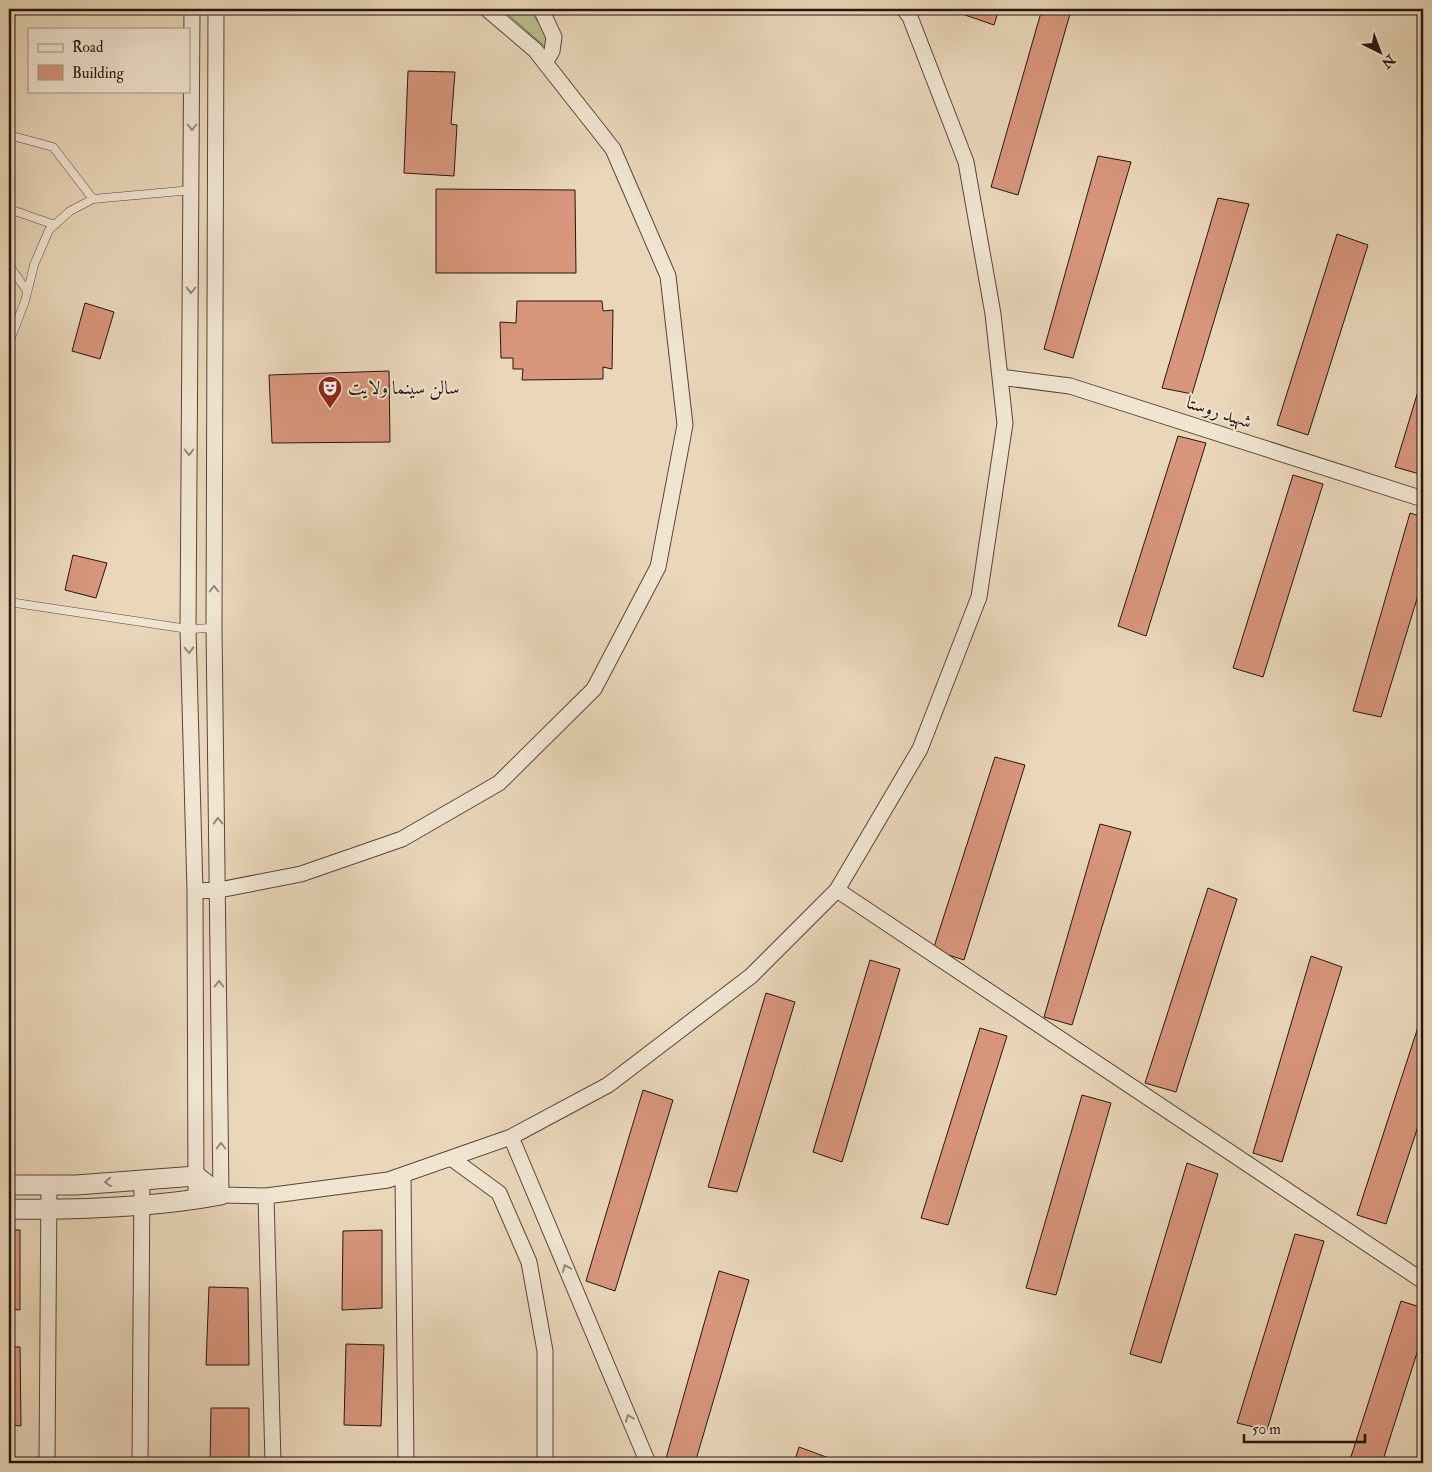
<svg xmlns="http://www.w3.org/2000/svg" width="1432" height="1472" font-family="'IM FELL Double Pica',Amiri,serif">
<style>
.green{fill:#bbbd8c;stroke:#706a4e}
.building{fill:#d8967d;stroke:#26160f}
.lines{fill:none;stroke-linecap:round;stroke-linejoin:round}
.service-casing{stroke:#57463a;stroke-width:9}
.minor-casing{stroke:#57463a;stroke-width:17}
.tertiary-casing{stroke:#57463a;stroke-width:21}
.service{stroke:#f1e5d2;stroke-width:8}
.minor{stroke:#f1e5d2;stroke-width:15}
.tertiary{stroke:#f1e5d2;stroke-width:19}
.oneway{stroke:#96887a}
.labels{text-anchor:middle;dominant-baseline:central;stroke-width:4;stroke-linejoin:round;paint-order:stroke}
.poi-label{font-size:19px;fill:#26160f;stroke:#f1e5d2;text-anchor:start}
.street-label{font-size:19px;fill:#26160f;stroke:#f1e5d2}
</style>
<rect width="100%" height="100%" fill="#ead7ba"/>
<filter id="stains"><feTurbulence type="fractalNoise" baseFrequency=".004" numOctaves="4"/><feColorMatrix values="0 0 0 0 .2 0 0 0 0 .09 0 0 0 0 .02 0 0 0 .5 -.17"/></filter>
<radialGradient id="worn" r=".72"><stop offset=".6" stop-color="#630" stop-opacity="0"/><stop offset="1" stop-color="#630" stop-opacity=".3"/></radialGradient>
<!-- green -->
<path class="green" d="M 502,9 L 525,9 C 538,19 544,27 547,43 L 544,46 Z"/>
<!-- building -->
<path class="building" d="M 967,9 L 999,9 L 994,25 L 965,15 Z
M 1042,9 L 1055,9 L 1070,14 L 1018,195 L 991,187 Z
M 408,71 L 455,72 L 451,124 L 457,125 L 454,176 L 404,173 Z
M 1098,156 L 1131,162 L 1073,358 L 1044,349 Z
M 436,189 L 575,190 L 576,273 L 436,273 Z
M 1218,198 L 1249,204 L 1192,394 L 1162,388 Z
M 1337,234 L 1368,245 L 1308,435 L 1277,425 Z
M 517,301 L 602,301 L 603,311 L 613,310 L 612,369 L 603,367 L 603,379 L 522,380 L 523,369 L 513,369 L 513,358 L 501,358 L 500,322 L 516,323 Z
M 85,303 L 114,312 L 100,359 L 72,351 Z
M 389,371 L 390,442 L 272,443 L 269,375 Z
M 1423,375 L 1423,475 L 1395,467 Z
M 1178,436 L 1206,443 L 1146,636 L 1118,626 Z
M 1293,475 L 1323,484 L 1263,677 L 1233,668 Z
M 1410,513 L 1423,517 L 1423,579 L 1381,717 L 1353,711 Z
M 73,555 L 107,563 L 96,598 L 65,590 Z
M 995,757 L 1025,765 L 964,960 L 933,950 Z
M 1100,824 L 1131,832 L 1072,1025 L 1044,1017 Z
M 1208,888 L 1237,899 L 1176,1092 L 1145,1083 Z
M 1311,956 L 1342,967 L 1282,1162 L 1253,1153 Z
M 870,960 L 900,969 L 842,1162 L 813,1152 Z
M 766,993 L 795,1002 L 737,1192 L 708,1187 Z
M 1419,1024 L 1423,1026 L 1423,1111 L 1386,1224 L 1357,1215 Z
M 980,1028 L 1007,1036 L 948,1225 L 921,1218 Z
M 643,1090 L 673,1100 L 615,1291 L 586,1281 Z
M 1082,1095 L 1111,1103 L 1056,1295 L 1026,1288 Z
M 1187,1163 L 1218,1174 L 1161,1363 L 1130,1354 Z
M 9,1230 L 20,1230 L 20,1310 L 9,1309 Z
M 382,1230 L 382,1308 L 342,1310 L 343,1231 Z
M 1295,1234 L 1324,1241 L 1267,1430 L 1237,1423 Z
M 719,1271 L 749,1280 L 695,1463 L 665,1462 Z
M 209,1287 L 248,1288 L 249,1365 L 206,1365 Z
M 1401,1301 L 1423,1308 L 1423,1334 L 1382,1463 L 1349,1463 Z
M 346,1344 L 384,1345 L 381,1426 L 344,1425 Z
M 9,1347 L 20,1347 L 21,1426 L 9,1425 Z
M 211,1408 L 249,1408 L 249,1463 L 210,1463 Z
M 799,1447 L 829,1458 L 828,1463 L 794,1463 Z"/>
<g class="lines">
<defs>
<path id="service" d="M 9,135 L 53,147 L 93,199
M 9,209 L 55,225
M 9,265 L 27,291
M 9,343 L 25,301 L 34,265 L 49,230 L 70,211 L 93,199 L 192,190
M 9,602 L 188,629 L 214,628"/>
<path id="minor" d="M 192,9 L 188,629 L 195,891 L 196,1200
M 216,9 L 214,628 L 221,1195 L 266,1196 L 388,1180 L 511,1137 L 608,1085 L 751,976 L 837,890 L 920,749 L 979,597 L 1005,423 L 993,314 L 966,162 L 910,17 L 904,9
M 541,9 L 554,37 L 552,51 L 545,63
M 1000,377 L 1070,386 L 1423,499
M 837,890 L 1423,1281
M 195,891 L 219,890 L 301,874 L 402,839 L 499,783 L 594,689 L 658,567 L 685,425 L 668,276 L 613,149 L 535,50 L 487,9
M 511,1137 L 648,1463
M 451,1158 L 499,1193 L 529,1262 L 545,1351 L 545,1463
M 403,1175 L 406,1463
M 266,1196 L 273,1463
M 47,1463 L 49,1185
M 140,1463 L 142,1180"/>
<path id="tertiary" d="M 9,1185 L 76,1185 L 196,1176 L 221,1195
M 9,1209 C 79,1210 152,1208 221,1195"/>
</defs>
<!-- service casing -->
<use href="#service" class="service-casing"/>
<!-- minor casing -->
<use href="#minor" class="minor-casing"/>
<!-- tertiary casing -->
<use href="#tertiary" class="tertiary-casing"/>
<!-- service -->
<use href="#service" class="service"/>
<!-- minor -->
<use href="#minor" class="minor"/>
<!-- tertiary -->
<use href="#tertiary" class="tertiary"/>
</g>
<!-- one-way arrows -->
<defs><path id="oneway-chevron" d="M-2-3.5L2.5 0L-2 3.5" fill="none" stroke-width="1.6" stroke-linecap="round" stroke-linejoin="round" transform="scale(1.25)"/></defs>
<g class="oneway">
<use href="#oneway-chevron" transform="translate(192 127) rotate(90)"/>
<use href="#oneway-chevron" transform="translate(191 290) rotate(90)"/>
<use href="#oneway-chevron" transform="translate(189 452) rotate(90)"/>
<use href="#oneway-chevron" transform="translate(214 589) rotate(-90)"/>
<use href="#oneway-chevron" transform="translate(189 650) rotate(88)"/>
<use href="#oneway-chevron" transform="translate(218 821) rotate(-91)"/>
<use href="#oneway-chevron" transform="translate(219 984) rotate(-90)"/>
<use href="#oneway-chevron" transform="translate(221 1146) rotate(-90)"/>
<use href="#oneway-chevron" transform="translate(108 1182) rotate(176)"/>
<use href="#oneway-chevron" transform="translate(566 1268) rotate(-113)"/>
<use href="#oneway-chevron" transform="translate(629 1418) rotate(-113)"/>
</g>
<!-- icons -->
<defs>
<symbol id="theatre-pin" viewBox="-11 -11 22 30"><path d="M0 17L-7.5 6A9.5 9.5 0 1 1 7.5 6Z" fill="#8f2418" stroke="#f1e5d2"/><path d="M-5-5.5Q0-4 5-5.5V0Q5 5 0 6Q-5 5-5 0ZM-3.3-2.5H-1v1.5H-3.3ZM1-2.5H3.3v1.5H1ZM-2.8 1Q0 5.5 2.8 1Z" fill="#fff"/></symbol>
</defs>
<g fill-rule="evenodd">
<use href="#theatre-pin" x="316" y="374" width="28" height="38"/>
</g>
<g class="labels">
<!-- poi labels -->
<g class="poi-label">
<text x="348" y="388">سالن سینما ولایت</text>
</g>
<!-- street labels -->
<g class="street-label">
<text transform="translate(1219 412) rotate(18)">شهید روستا</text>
</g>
</g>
<!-- margin -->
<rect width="1432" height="1472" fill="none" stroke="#ead7ba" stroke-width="30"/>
<rect x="10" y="10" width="1412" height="1452" fill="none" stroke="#26160f" stroke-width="2.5"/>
<rect x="15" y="15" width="1402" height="1442" fill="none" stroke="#26160f"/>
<!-- legend -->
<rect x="28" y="28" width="162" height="65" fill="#f1e5d2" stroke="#a09284"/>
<rect x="38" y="44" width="25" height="8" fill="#f1e5d2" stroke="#a09284"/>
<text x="72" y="52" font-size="15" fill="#26160f">Road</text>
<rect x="38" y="65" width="25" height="15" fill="#d8967d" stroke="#a09284"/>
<text x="72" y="78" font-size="15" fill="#26160f">Building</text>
<!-- north arrow -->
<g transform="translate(1380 52) rotate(138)" stroke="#f1e5d2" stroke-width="4" paint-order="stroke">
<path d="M0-4L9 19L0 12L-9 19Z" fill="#26160f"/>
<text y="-8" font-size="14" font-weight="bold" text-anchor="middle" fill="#26160f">N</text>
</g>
<!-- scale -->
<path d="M1244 1434v8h121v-8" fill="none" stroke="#26160f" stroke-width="2.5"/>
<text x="1252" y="1434" font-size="15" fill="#26160f" stroke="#f1e5d2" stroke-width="4" paint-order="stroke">50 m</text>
<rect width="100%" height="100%" filter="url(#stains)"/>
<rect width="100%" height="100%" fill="url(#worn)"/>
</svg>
